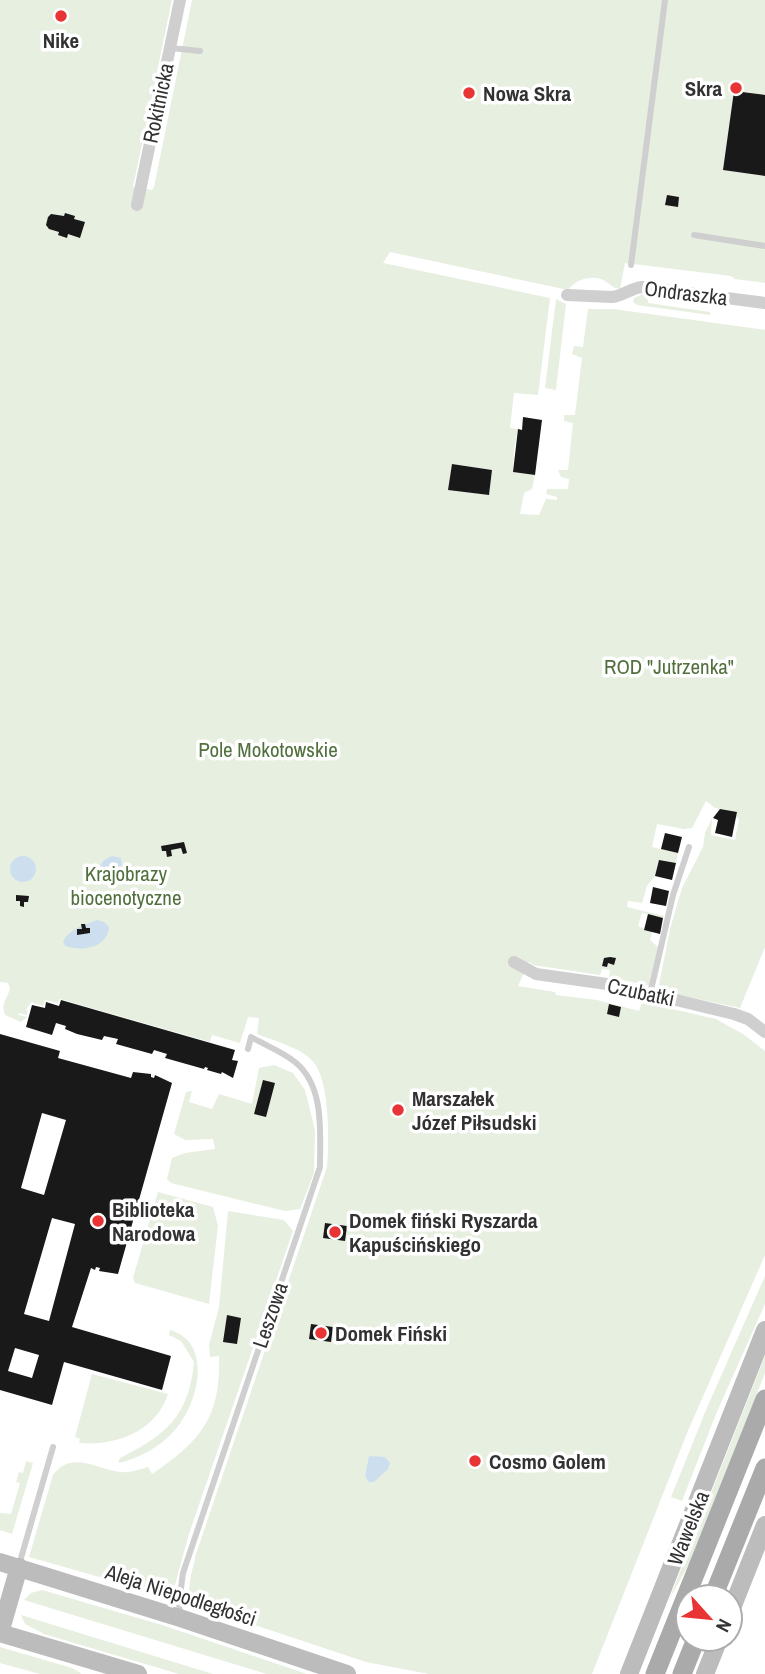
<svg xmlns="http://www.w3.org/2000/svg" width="765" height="1674" font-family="'Archivo Narrow',sans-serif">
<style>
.green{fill:#e7efe0;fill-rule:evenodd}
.water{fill:#cddfee}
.building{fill:#191919;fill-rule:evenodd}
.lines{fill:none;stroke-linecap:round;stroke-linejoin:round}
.lane{stroke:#cfcfcf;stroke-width:6}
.street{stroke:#cfcfcf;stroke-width:12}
.secondary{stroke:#bcbcbc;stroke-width:18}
.primary{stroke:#aaa;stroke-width:19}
.poi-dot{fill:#e93435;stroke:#fff;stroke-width:2.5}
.labels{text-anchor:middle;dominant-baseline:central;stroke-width:7;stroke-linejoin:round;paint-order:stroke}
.poi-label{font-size:21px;font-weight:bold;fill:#323232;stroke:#fff;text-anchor:start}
.street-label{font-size:21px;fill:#323232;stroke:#fff}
.park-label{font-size:21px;fill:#51703d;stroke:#fff}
</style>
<rect width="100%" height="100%" fill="#fff"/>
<!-- green -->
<path class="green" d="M 0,0 L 172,0 L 133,187 L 152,190 L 154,187 L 192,0 L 765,0 L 765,283 L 735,279 L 731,276 L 625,263 L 620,289 C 613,288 611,285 605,281 C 593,274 576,279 568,290 L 390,252 L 383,263 L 550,298 L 538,395 L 514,393 L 510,428 L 518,429 L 514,449 L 513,472 L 535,475 L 532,489 L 524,493 L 520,514 L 539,515 L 546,499 L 557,500 L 557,497 L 546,494 L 547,489 L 568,489 L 569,479 L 561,477 L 558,470 L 568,470 L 573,423 L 564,421 L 564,415 L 575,415 L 582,358 L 572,354 L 574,346 L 583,347 L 588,309 L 613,309 L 765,330 L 765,947 L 740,1008 L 670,993 L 659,985 L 670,929 L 682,888 L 703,847 L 705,833 L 712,818 L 711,835 L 735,840 L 739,819 L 736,817 L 737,813 L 715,808 L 706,801 L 692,828 L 684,829 L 657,824 L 652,847 L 678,853 L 676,863 L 659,860 L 655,876 L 647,886 L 642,903 L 628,901 L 627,907 L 664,916 L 663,918 L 642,913 L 638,926 L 652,932 L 650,940 L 658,947 L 650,986 L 609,977 L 610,970 L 602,969 L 600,975 L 533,965 L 529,962 L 518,986 L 555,992 L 556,995 L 597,1000 L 639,1011 L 642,1002 L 716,1019 L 743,1034 L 765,1051 L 765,1255 L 687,1433 L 592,1674 L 429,1674 L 366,1662 L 192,1604 C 185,1588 193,1570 196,1554 L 327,1167 C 329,1141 330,1086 315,1064 C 304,1048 274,1041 257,1034 L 259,1018 L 248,1017 L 240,1043 L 212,1035 L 210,1042 L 60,999 L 58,1003 L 45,1000 L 43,1006 L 31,1002 L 26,1010 L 28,1011 L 27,1015 L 19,1013 L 19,1015 L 27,1017 L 21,1022 L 5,1015 C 0,1002 8,999 10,988 L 8,983 L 0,982 ZM 452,464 L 492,470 L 489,495 L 449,490 Z
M 643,294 L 648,294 L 648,303 L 710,312 L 710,315 L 637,305 L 633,302 L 634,298 Z
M 556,299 L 566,304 L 556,390 L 545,388 Z
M 274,1065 L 293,1073 L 305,1090 L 315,1130 L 314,1173 L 300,1209 L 285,1211 L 171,1183 L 167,1179 L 172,1158 L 185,1153 L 215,1149 L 213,1139 L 185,1140 L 174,1134 L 186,1092 L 192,1091 L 189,1102 L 212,1109 L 219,1094 L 252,1104 L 259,1068 Z
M 158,1192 L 213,1207 L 218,1226 L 209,1304 L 135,1283 L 133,1278 Z
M 228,1211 L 284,1220 L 293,1231 L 189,1534 L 172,1595 L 170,1597 L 29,1557 L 53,1475 C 71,1450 96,1469 120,1472 C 130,1473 138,1470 148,1467 L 152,1474 C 201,1441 221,1417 219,1356 L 210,1357 L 209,1345 L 219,1307 Z
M 765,1276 L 765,1304 L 716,1414 L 682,1501 L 671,1497 L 706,1410 Z
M 170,1330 C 215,1343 197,1407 174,1431 C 160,1447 138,1459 118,1463 L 120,1458 C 166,1435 189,1416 194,1362 L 181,1341 L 169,1335 Z
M 765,1356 L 765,1373 L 745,1424 L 690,1562 L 669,1600 Z
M 92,1374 L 168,1394 C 156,1432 115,1446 79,1443 L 80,1439 L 75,1437 Z
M 26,1461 L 33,1463 L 12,1534 L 0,1530 L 0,1513 L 11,1514 L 20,1483 L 16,1482 L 19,1472 L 23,1473 Z
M 42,1590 L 162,1625 L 307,1674 L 267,1674 L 24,1600 L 31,1593 Z
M 21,1615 L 213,1674 L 179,1674 L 44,1634 L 25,1624 Z
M 0,1647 L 72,1668 L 82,1674 L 40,1674 L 0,1663 Z"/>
<!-- water -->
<path class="water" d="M 112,856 L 121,858 L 122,869 L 112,877 L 100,877 L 99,868 L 104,860 Z
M10 869a13 13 0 1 1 26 0a13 13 0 1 1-26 0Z
M 97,920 L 104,922 L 109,927 C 107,948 83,952 65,946 L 63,941 C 71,928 84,925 97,920 Z
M 369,1456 L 385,1457 L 390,1463 L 388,1469 L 374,1482 L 369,1482 L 365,1476 Z"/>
<!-- building -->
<path class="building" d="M 734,91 L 765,95 L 765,176 L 723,170 Z
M 667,195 L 679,197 L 678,207 L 665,205 Z
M 65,213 L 75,216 L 74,219 L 85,222 L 80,238 L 68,234 L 67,238 L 58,235 L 59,232 L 49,229 L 46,225 L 48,217 L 51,214 L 64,216 Z
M 523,417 L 542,420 L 535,475 L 513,472 L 518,429 L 522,430 Z
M 452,464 L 492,470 L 489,495 L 448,490 Z
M 720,809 L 737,812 L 732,837 L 715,833 L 718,820 L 713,818 Z
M 665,833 L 682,837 L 678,853 L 661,849 Z
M 184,842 L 187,853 L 183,854 L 181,848 L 171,850 L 172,856 L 167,857 L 166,851 L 162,851 L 161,846 Z
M 659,860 L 676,863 L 672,880 L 655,876 Z
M 653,887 L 669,891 L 666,906 L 650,903 Z
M 16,895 L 29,896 L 28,902 L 24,902 L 24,907 L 20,906 L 20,901 L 16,901 Z
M 648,914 L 663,918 L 660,934 L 644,930 Z
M 81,924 L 85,924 L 86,928 L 90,928 L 90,933 L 77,935 L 77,929 L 82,929 Z
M 610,957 L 616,958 L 614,965 L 608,963 L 607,967 L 602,966 L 604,958 Z
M 61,1000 L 235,1050 L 232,1060 L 238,1061 L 233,1078 L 222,1072 L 221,1074 L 207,1070 L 208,1068 L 205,1067 L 204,1069 L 165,1058 L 167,1054 L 154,1050 L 152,1054 L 116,1044 L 118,1039 L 104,1036 L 102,1040 L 77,1034 L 65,1029 L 66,1026 L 56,1023 L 52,1035 L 26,1027 L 32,1005 L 45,1008 L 46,1002 L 59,1006 Z
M 609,1004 L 621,1007 L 619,1017 L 607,1014 Z
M 0,1034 L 60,1051 L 58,1058 L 131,1078 L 133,1072 L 151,1074 L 151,1077 L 154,1078 L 155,1075 L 172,1083 L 118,1274 L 99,1271 L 100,1268 L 96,1267 L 95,1270 L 91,1268 L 72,1327 L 171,1356 L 162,1390 L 64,1362 L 52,1405 L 0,1390 ZM 42,1113 L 66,1120 L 44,1195 L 21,1188 ZM 52,1218 L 75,1224 L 49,1321 L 24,1314 ZM 15,1348 L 39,1355 L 32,1378 L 8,1371 Z
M 263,1080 L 275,1083 L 266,1117 L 254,1114 Z
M 325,1223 L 347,1226 L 345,1241 L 323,1238 Z
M 227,1315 L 241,1318 L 237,1344 L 223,1342 Z
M 311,1324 L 333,1327 L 331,1342 L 309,1339 Z"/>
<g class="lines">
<!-- lane -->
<path class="lane" d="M 171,48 L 200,51
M 694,235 L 765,246
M 631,265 L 665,0
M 650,994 L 673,895 L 689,847
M 19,1565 L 53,1447
M 180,1616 L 179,1603 L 183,1573 L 320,1167 C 320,1133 325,1086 295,1062 C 283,1052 265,1045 251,1037 L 248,1049"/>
<!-- street -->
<path class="street" d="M 137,205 L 180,0
M 567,295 L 612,297 C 623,296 631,288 642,287 L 765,303
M 514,962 L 536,974 L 614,985 L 734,1014 L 748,1019 L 765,1032"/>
<!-- secondary -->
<path class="secondary" d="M 0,1562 L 180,1618 L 347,1674
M 730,1613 L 765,1525
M 0,1633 L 138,1674
M 0,1633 L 19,1567
M 629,1674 L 765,1330
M 705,1674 L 719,1639"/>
<!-- primary -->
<path class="primary" d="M 713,1597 L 765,1468
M 655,1674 L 765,1399
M 682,1674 L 696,1639"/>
</g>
<!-- markers -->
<g class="poi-dot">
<circle cx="61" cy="16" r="7"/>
<circle cx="736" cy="88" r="7"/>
<circle cx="469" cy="93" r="7"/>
<circle cx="398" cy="1110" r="7"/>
<circle cx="98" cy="1221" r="7"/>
<circle cx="335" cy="1232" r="7"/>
<circle cx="321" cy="1333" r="7"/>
<circle cx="475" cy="1461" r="7"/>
</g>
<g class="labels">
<!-- poi labels -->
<g class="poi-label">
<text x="61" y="40" text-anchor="middle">Nike</text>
<text x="722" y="88" text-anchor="end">Skra</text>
<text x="483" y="93">Nowa Skra</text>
<text x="412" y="1098">Marszałek<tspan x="412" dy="24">Józef Piłsudski</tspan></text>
<text x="112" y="1209">Biblioteka<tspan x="112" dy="24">Narodowa</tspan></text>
<text x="349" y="1220">Domek fiński Ryszarda<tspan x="349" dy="24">Kapuścińskiego</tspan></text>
<text x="335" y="1333">Domek Fiński</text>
<text x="489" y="1461">Cosmo Golem</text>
</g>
<!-- street labels -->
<g class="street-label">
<text transform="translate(158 103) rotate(-78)">Rokitnicka</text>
<text transform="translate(686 293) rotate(7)">Ondraszka</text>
<text transform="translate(641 992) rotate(12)">Czubatki</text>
<text transform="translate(270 1315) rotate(-71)">Leszowa</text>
<text transform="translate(688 1528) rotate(-68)">Wawelska</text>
<text transform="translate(181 1595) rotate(18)">Aleja Niepodległości</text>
</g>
<!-- park labels -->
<g class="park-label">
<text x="669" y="666">ROD "Jutrzenka"</text>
<text x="268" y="749">Pole Mokotowskie</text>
<text x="126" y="873">Krajobrazy<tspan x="126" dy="24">biocenotyczne</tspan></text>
</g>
</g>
<!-- north arrow -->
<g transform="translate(709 1618) rotate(117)"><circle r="33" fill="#ffffff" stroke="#adadad" stroke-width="2"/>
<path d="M0-5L12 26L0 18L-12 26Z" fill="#e93435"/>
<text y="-10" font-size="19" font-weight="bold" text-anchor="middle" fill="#323232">N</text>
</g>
</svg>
